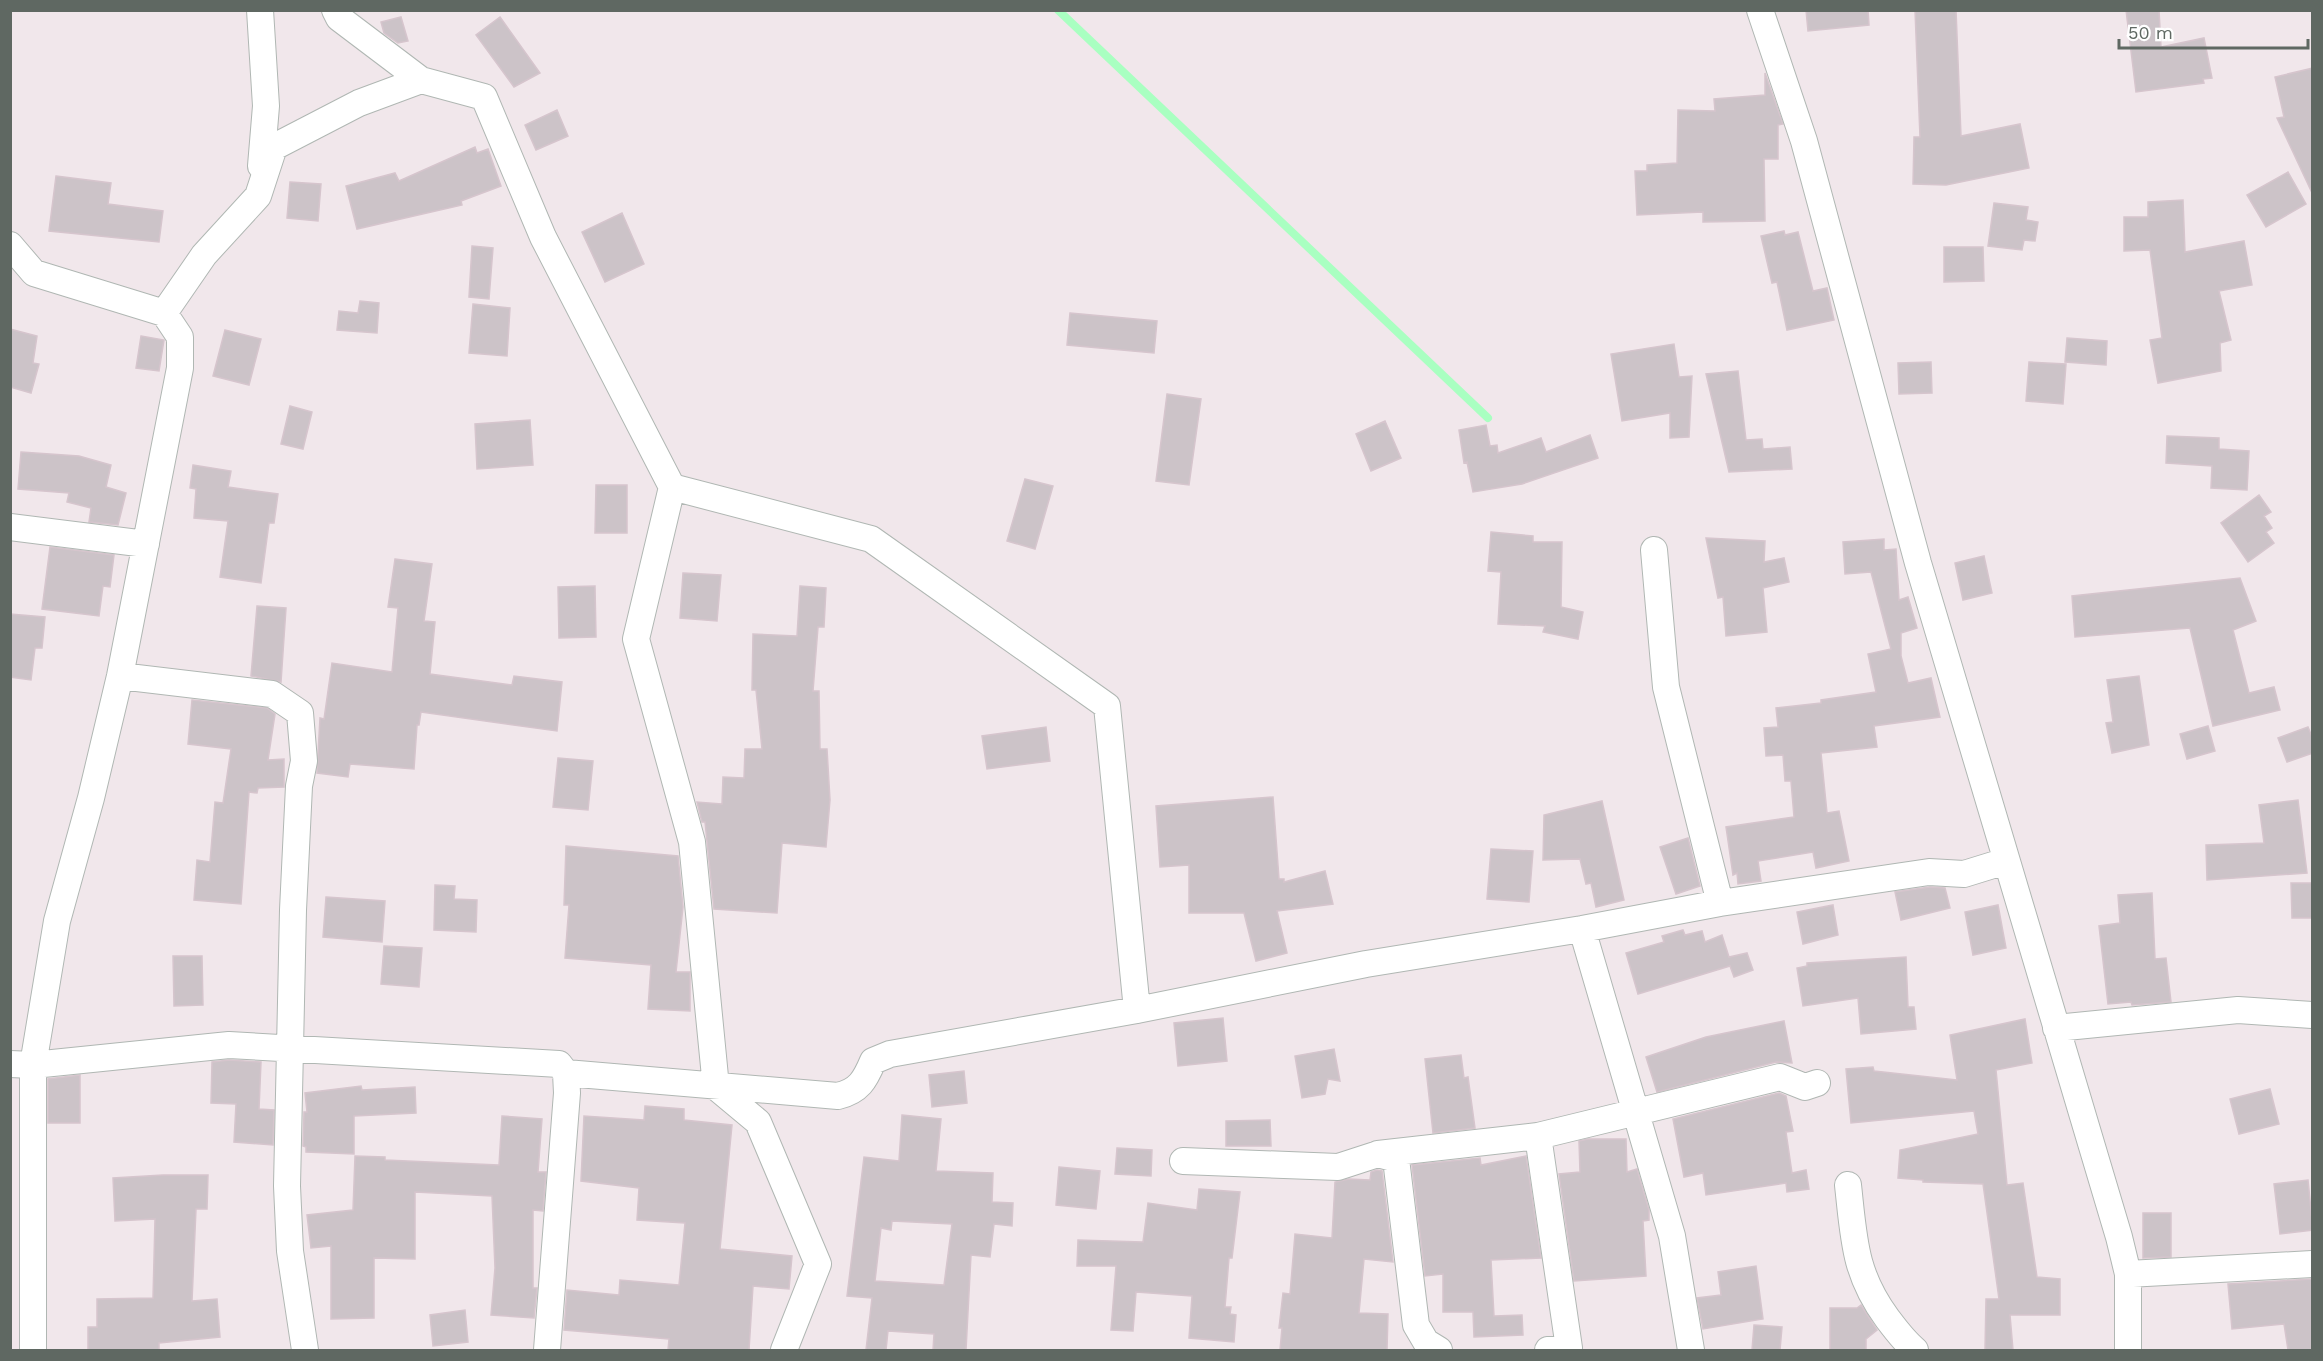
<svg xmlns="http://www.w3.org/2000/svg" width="2323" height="1361" font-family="'Work Sans',sans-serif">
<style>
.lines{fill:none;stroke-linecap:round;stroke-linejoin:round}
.stream{stroke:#a9ffc1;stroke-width:8}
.building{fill:#ccc3c8;stroke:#d6c5cd;stroke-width:1.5;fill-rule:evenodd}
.minor-casing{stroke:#b0b7b3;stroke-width:28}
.minor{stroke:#fff;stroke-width:26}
</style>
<rect width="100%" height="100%" fill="#f1e7eb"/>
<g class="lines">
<!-- stream -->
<path class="stream" d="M 1058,10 L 1488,418"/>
</g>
<!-- building -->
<path class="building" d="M 1806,10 L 1868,10 L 1869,25 L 1808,31 Z
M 1915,10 L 1956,10 L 1961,136 L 2020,124 L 2029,168 L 1946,185 L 1913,184 L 1914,137 L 1920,137 Z
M 2126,10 L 2159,10 L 2161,47 L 2204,38 L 2212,78 L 2203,79 L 2204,83 L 2136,92 Z
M 401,17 L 408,41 L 398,43 L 384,33 L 381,22 Z
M 500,17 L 540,73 L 514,87 L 476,35 Z
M 2313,68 L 2313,195 L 2277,118 L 2284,117 L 2275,77 Z
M 1765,73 L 1783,124 L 1778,125 L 1778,159 L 1764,159 L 1765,221 L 1703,222 L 1703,212 L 1637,215 L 1635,171 L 1647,171 L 1647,165 L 1677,163 L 1678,110 L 1715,111 L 1714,99 L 1765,95 Z
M 557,110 L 568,136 L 536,150 L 525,125 Z
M 475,147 L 477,153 L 488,149 L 501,186 L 461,201 L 462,205 L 357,229 L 346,186 L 395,173 L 399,181 Z
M 2288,172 L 2306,204 L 2266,227 L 2247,195 Z
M 56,176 L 111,183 L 108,204 L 163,211 L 159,242 L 49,231 Z
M 290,182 L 321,184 L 318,221 L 287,218 Z
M 2183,200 L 2185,252 L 2244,241 L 2252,285 L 2219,291 L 2231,340 L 2220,343 L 2221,371 L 2158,383 L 2150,340 L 2162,338 L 2150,250 L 2124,251 L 2124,217 L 2148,217 L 2148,202 Z
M 1994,203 L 2028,207 L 2026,220 L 2038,222 L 2035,241 L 2024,240 L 2022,250 L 1988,246 Z
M 622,213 L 644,264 L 605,282 L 582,232 Z
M 1784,231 L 1785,235 L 1798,232 L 1813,291 L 1827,288 L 1834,320 L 1787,330 L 1777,282 L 1772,283 L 1761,236 Z
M 472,246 L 493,248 L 489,299 L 469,297 Z
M 1944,247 L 1983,247 L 1984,281 L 1944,282 Z
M 360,301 L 379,303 L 377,333 L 337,330 L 339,311 L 358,313 Z
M 473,304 L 510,308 L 507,356 L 469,353 Z
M 1070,313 L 1157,321 L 1154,353 L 1067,345 Z
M 10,329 L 37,336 L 33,363 L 39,364 L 31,393 L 10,387 Z
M 225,330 L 261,339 L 249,385 L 213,376 Z
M 141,336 L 164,340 L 159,371 L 136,368 Z
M 2067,338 L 2107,341 L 2106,365 L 2065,362 Z
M 1674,344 L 1679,377 L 1692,376 L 1689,437 L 1670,438 L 1670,413 L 1622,421 L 1611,354 Z
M 1931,362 L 1932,393 L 1899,394 L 1898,363 Z
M 2029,362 L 2066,364 L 2063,404 L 2026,401 Z
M 1738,371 L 1746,440 L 1762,439 L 1763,449 L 1790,447 L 1792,469 L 1729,472 L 1706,374 Z
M 1167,394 L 1201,399 L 1189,485 L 1156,481 Z
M 290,406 L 312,412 L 303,449 L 281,444 Z
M 530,420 L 533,465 L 477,469 L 475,424 Z
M 1385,421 L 1401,458 L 1371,471 L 1356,434 Z
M 1486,425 L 1490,446 L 1497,445 L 1498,453 L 1541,438 L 1546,452 L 1590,435 L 1598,458 L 1522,484 L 1473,492 L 1467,462 L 1464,463 L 1459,430 Z
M 2167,436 L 2219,438 L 2219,449 L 2249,451 L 2247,490 L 2211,488 L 2212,466 L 2166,463 Z
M 21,452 L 79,456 L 111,465 L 106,487 L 126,493 L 118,525 L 89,522 L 91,508 L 67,502 L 69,493 L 18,489 Z
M 193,465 L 231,471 L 228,487 L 278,494 L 274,523 L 269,523 L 261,583 L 220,577 L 228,521 L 194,518 L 196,489 L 190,488 Z
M 1025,479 L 1053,486 L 1035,549 L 1007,541 Z
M 596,485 L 627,485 L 627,533 L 595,533 Z
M 2259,495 L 2271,512 L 2264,516 L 2272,528 L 2266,532 L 2274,543 L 2248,562 L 2221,523 Z
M 1491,532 L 1533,536 L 1533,542 L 1562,542 L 1561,607 L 1583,612 L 1578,639 L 1543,632 L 1545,626 L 1498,624 L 1501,572 L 1488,571 Z
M 1706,538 L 1765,541 L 1764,562 L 1784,558 L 1789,582 L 1763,588 L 1767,632 L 1726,636 L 1723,597 L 1718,598 Z
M 1884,539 L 1884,550 L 1896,549 L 1899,600 L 1908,597 L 1917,628 L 1901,633 L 1901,656 L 1908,683 L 1931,678 L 1940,717 L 1874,726 L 1877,747 L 1821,753 L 1827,813 L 1839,811 L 1849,861 L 1816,868 L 1813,852 L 1758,861 L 1761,881 L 1738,884 L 1737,873 L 1733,875 L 1726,827 L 1794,817 L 1791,781 L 1785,781 L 1783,755 L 1766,756 L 1764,728 L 1778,727 L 1776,708 L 1821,703 L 1821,700 L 1876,692 L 1868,654 L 1891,649 L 1871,572 L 1845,574 L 1843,542 Z
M 50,547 L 114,555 L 110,587 L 103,586 L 99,616 L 42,609 Z
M 1984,556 L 1992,593 L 1963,600 L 1955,563 Z
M 395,559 L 432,564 L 424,621 L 435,622 L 430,674 L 512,685 L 514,676 L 562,682 L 557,731 L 421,712 L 419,725 L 417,725 L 414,769 L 350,764 L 348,777 L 317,773 L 320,718 L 324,719 L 332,663 L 392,672 L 398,608 L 388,607 Z
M 683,573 L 721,575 L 717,621 L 680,618 Z
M 2240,578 L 2256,621 L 2233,630 L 2249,693 L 2274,687 L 2280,710 L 2213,726 L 2190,628 L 2075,637 L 2072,596 Z
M 595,586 L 596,637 L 559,638 L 558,587 Z
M 800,586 L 826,588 L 824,627 L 818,627 L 813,691 L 819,691 L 820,749 L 827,749 L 830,800 L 826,847 L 782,843 L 777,913 L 714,909 L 705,822 L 702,822 L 697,802 L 722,804 L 723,777 L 744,778 L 745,749 L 762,749 L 756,690 L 752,690 L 753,634 L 797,636 Z
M 257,606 L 286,608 L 281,682 L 251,676 Z
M 10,614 L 45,617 L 42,648 L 35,648 L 31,680 L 10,677 Z
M 2139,676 L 2149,745 L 2112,753 L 2106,723 L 2113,722 L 2107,680 Z
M 192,700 L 267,708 L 275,714 L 268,760 L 284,759 L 284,787 L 258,788 L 257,793 L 249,792 L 241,904 L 194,900 L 197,860 L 210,862 L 215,802 L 223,803 L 231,749 L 188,744 Z
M 2208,726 L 2215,751 L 2187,759 L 2180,734 Z
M 1046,727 L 1050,761 L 987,769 L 982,736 Z
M 2308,727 L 2313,739 L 2313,753 L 2287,762 L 2278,738 Z
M 558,758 L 593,761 L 588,810 L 553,807 Z
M 1273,797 L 1279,879 L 1284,879 L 1284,882 L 1325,871 L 1333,904 L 1277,911 L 1287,953 L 1256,961 L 1244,913 L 1189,913 L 1189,865 L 1160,867 L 1156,806 Z
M 2298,800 L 2307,873 L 2207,880 L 2206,845 L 2264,843 L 2259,805 Z
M 1602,801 L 1624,900 L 1596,907 L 1591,883 L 1586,884 L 1580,859 L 1543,860 L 1544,815 Z
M 1688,838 L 1700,886 L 1676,894 L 1660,847 Z
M 566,846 L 678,856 L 683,907 L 676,972 L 690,972 L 690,1011 L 648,1009 L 651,965 L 565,958 L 569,905 L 564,905 Z
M 1491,849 L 1533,851 L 1529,902 L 1487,899 Z
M 2291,883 L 2313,883 L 2313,918 L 2292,918 Z
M 435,885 L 455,886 L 454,899 L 477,900 L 476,932 L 434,930 Z
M 1930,887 L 1945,888 L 1950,908 L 1901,920 L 1895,892 Z
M 2152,893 L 2155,959 L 2166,958 L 2171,1002 L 2132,1005 L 2131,1002 L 2108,1004 L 2099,926 L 2120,923 L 2118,895 Z
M 326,897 L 385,901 L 382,942 L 323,937 Z
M 1833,905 L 1838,935 L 1803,944 L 1797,912 Z
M 1998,905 L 2006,948 L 1973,955 L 1965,912 Z
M 1683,930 L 1685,935 L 1702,931 L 1705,942 L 1722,935 L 1729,957 L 1747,953 L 1753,970 L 1734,977 L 1730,966 L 1638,994 L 1626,953 L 1664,942 L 1662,936 Z
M 384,946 L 422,948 L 419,987 L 381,984 Z
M 173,956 L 202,956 L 203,1005 L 174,1006 Z
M 1906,957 L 1908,1007 L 1914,1007 L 1916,1029 L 1861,1034 L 1858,998 L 1803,1006 L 1797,968 L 1807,966 L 1807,963 Z
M 1223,1018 L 1227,1061 L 1178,1066 L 1174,1023 Z
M 2025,1019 L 2032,1063 L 1996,1070 L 2007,1185 L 2023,1183 L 2037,1277 L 2060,1279 L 2060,1315 L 2010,1315 L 2013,1350 L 1985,1350 L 1986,1299 L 1999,1299 L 1983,1184 L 1923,1182 L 1923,1180 L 1898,1178 L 1900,1150 L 1978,1134 L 1974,1111 L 1851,1123 L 1846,1069 L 1873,1067 L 1874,1071 L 1957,1080 L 1950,1035 Z
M 1784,1021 L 1792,1063 L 1776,1062 L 1657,1092 L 1646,1057 L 1706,1037 Z
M 1334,1049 L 1340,1081 L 1328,1079 L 1325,1094 L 1302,1098 L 1295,1056 Z
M 1461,1055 L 1464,1078 L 1468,1077 L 1475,1128 L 1433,1133 L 1425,1059 Z
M 229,1060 L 261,1062 L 259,1109 L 274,1110 L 273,1145 L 234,1142 L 236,1104 L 211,1103 L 212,1062 Z
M 964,1071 L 967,1103 L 932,1107 L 929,1075 Z
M 80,1075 L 80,1123 L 48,1123 L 48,1079 Z
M 361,1086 L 362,1090 L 415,1087 L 416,1113 L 354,1116 L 354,1154 L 306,1152 L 306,1147 L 303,1146 L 304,1112 L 307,1112 L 305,1093 Z
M 2270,1089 L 2279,1124 L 2239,1134 L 2230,1099 Z
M 1779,1093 L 1786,1096 L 1793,1131 L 1786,1132 L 1792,1173 L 1806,1170 L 1809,1189 L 1787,1192 L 1786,1183 L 1706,1195 L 1703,1173 L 1684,1177 L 1673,1119 Z
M 645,1106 L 684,1109 L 684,1120 L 732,1125 L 720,1249 L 792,1256 L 789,1289 L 753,1286 L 749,1350 L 668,1350 L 669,1339 L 564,1330 L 567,1290 L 619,1295 L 620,1280 L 679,1285 L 685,1223 L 637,1220 L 639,1188 L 581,1181 L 584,1116 L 644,1120 Z
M 902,1115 L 941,1119 L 936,1171 L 993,1173 L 992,1202 L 1013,1203 L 1012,1226 L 994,1224 L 990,1257 L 971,1255 L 966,1350 L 933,1350 L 934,1334 L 888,1331 L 886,1350 L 866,1350 L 872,1298 L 847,1296 L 864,1157 L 899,1161 ZM 892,1221 L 952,1224 L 944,1285 L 875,1281 L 881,1228 L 891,1230 Z
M 502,1116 L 542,1119 L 538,1172 L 546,1172 L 543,1211 L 533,1210 L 533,1288 L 537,1288 L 534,1318 L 491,1315 L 495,1268 L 492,1196 L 415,1192 L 415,1259 L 374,1258 L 374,1318 L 331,1319 L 331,1246 L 311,1248 L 307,1215 L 353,1210 L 355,1156 L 385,1157 L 385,1160 L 499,1165 Z
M 1270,1120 L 1271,1146 L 1226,1146 L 1226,1121 Z
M 1588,1139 L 1626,1139 L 1627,1172 L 1637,1169 L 1649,1210 L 1649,1220 L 1643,1221 L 1646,1276 L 1574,1281 L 1559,1174 L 1580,1172 L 1579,1141 Z
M 1117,1148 L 1152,1150 L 1151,1176 L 1115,1174 Z
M 1526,1156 L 1541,1258 L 1491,1260 L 1494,1316 L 1522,1315 L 1523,1335 L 1474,1337 L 1473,1312 L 1443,1312 L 1443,1274 L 1425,1276 L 1412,1165 L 1480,1158 L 1481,1165 Z
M 1059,1167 L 1100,1171 L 1096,1209 L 1056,1205 Z
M 1377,1170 L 1382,1171 L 1393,1262 L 1364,1259 L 1359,1313 L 1388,1314 L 1387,1350 L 1280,1350 L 1282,1328 L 1279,1328 L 1283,1293 L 1290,1294 L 1295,1234 L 1332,1238 L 1335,1182 L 1349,1179 L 1370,1180 L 1371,1172 Z
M 163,1175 L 208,1175 L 207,1209 L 196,1209 L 192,1301 L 217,1299 L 220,1337 L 159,1343 L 159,1350 L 88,1350 L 88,1327 L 97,1327 L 97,1299 L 153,1298 L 155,1219 L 115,1221 L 113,1178 Z
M 2308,1180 L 2313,1230 L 2280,1234 L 2274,1184 Z
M 1199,1189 L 1240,1192 L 1232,1258 L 1229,1258 L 1225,1307 L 1231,1307 L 1230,1314 L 1236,1315 L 1234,1342 L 1189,1338 L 1192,1296 L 1136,1292 L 1133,1331 L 1111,1330 L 1116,1266 L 1077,1266 L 1078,1240 L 1143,1242 L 1148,1203 L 1197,1210 Z
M 2143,1213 L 2171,1213 L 2171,1257 L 2143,1258 Z
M 1756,1266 L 1763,1319 L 1703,1329 L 1697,1298 L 1721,1295 L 1718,1272 Z
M 2313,1279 L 2313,1350 L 2288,1350 L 2284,1324 L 2232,1329 L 2228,1284 Z
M 1861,1305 L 1877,1330 L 1866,1339 L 1866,1350 L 1830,1350 L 1830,1308 L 1857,1308 Z
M 465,1310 L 468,1342 L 433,1346 L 430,1315 Z
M 1754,1325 L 1782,1327 L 1780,1350 L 1752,1350 Z"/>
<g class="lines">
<defs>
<path id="minor" d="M 260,10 L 266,106 L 261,166
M 335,10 L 339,18 L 421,80 L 484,97 L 543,237 L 672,487 L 871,539 L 1107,706 L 1137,1010
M 1760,10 L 1804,141 L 1918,563 L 2119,1237 L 2128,1274 L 2128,1350
M 10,245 L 34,273 L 164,313 L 180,337 L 180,368 L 120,676 L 91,798 L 57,921 L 33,1065 L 33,1350
M 164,313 L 204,255 L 258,196 L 274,147 L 359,103 L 421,80
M 672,487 L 636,639 L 692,842 L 716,1087 L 758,1122 L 818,1264 L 784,1350
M 10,527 L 146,544
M 1654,550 L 1666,687 L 1720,903
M 120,676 L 272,694 L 300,713 L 304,761 L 299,786 L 293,910 L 287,1186 L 290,1251 L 305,1350
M 1582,929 L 1672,1236 L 1691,1350
M 2056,1028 L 2238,1010 L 2312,1015
M 10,1064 L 33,1065 L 229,1045 L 559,1064 L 566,1073 L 567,1093 L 547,1350
M 566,1073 L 838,1096 C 859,1091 865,1080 873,1061 L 890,1054 L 1137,1010 L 1366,964 L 1582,929 L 1720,903 L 1929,872 L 1964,874 L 2006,861
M 1538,1136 L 1569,1348 L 1548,1350
M 1378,1154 L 1538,1136 L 1780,1077 L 1805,1087 L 1817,1083
M 1183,1161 L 1338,1167 L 1378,1154 L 1396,1159 L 1416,1325 L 1426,1342 L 1439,1350
M 1848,1185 C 1854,1239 1854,1273 1887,1318 C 1896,1330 1904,1341 1915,1350
M 2128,1274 L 2312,1264"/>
</defs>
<!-- minor casing -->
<use href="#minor" class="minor-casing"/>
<!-- minor -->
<use href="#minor" class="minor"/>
</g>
<!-- border -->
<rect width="2323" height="1361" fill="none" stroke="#5f6862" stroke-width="24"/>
<!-- scale -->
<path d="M2119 39v9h189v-9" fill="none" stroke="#5f6862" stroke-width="3"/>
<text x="2128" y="39" font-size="18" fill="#5f6862" stroke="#ffffff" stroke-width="4.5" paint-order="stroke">50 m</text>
</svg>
